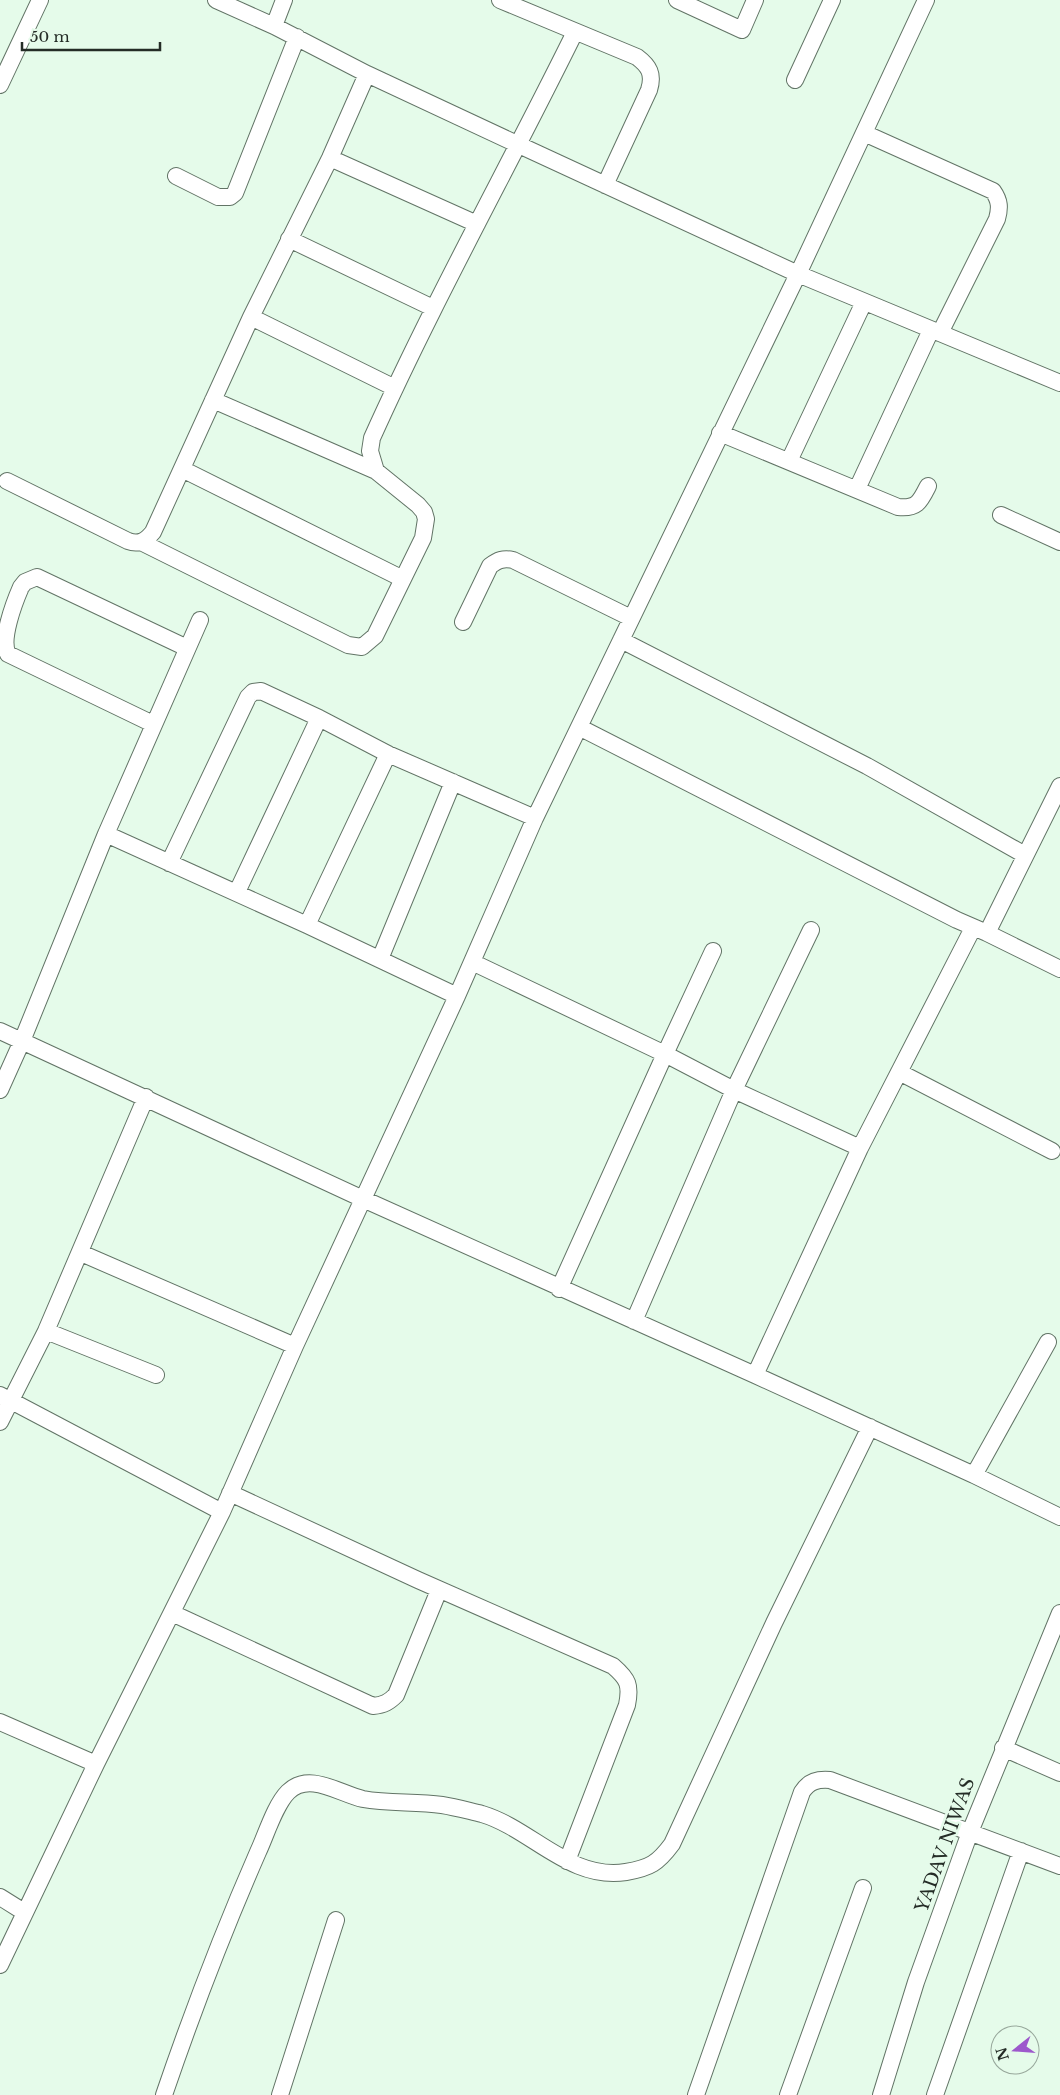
<svg xmlns="http://www.w3.org/2000/svg" width="1060" height="2095" font-family="'Libre Baskerville',serif">
<style>
.lines{fill:none;stroke-linecap:round;stroke-linejoin:round}
.minor-casing{stroke:#627466;stroke-width:18}
.minor{stroke:#fff;stroke-width:16}
.labels{text-anchor:middle;dominant-baseline:central;stroke-width:5;stroke-linejoin:round;paint-order:stroke}
.street-label{font-size:18px;fill:#242c26;stroke:#e5fbea}
</style>
<rect width="100%" height="100%" fill="#e5fbea"/>
<g class="lines">
<defs>
<path id="minor" d="M 216,0 L 274,26 L 367,74 L 519,145 L 798,274 L 1060,383
M 500,0 L 637,57 C 649,66 654,74 649,90 L 605,185
M 677,0 L 742,30 L 755,0
M 274,26 L 284,0
M 795,80 L 832,0
M 0,85 L 40,0
M 864,133 L 993,191 C 1000,201 1000,208 997,219 L 940,333
M 330,158 L 477,224
M 176,176 L 218,197 L 230,197 L 235,193 L 297,37
M 289,239 L 433,308
M 251,317 L 395,388
M 213,400 L 376,471
M 720,433 L 898,507 C 917,509 920,502 928,486
M 789,461 L 864,302
M 182,469 L 403,579
M 7,481 L 128,541 C 139,545 146,541 153,532 L 251,317 L 330,158 L 367,74
M 857,489 L 931,330
M 1001,515 L 1060,542
M 141,542 L 348,645 L 362,647 L 375,636 L 423,538 L 426,519 L 424,512 L 418,505 L 376,471 L 370,451 L 372,438 C 434,300 508,168 575,32
M 463,622 L 490,566 C 498,560 503,558 513,560 L 631,618
M 621,640 L 867,766 L 1025,855
M 153,724 L 8,654 C 0,640 14,603 21,587 L 25,582 L 37,577 L 187,648
M 579,727 L 957,920 L 987,933 L 1060,969
M 106,834 L 307,925 L 457,996
M 169,863 L 248,697 L 253,692 L 261,691 L 319,718 L 388,754 L 535,818
M 237,892 L 319,718
M 307,925 L 388,754
M 987,933 L 1060,786
M 380,959 L 453,782
M 472,962 L 665,1054 L 734,1090 L 860,1148
M 0,1031 L 363,1199 L 755,1375 L 974,1475 L 1060,1517
M 899,1072 L 1052,1151
M 0,1090 L 22,1041 L 106,834 L 200,620
M 81,1253 L 295,1346
M 559,1289 L 665,1054 L 713,951
M 634,1321 L 734,1090 L 811,930
M 46,1331 L 156,1375
M 755,1375 L 860,1148 L 973,928
M 0,1395 L 222,1512
M 0,1422 L 46,1331 L 146,1097
M 974,1475 L 1048,1342
M 230,1493 L 418,1580 L 613,1666 C 628,1679 631,1685 627,1705 L 567,1861
M 172,1613 L 373,1706 C 384,1705 389,1702 396,1695 L 439,1590
M 0,1722 L 96,1764
M 1003,1748 L 1060,1773
M 0,1897 L 24,1912
M 0,1965 L 96,1764 L 222,1512 L 295,1346 L 457,996 L 535,818 L 798,274 L 926,0
M 164,2095 C 192,2013 223,1932 258,1852 C 266,1835 275,1805 288,1792 C 309,1771 340,1794 363,1799 C 389,1804 416,1801 442,1805 C 455,1807 469,1811 482,1814 C 532,1829 570,1881 626,1872 C 650,1868 658,1863 672,1844 L 774,1623 L 870,1427
M 280,2095 L 336,1920
M 696,2095 L 802,1792 C 809,1781 818,1779 830,1780 L 1060,1866
M 788,2095 L 863,1888
M 881,2095 L 916,1982 L 970,1832 L 1060,1613
M 935,2095 L 1021,1851"/>
</defs>
<!-- minor casing -->
<use href="#minor" class="minor-casing"/>
<!-- minor -->
<use href="#minor" class="minor"/>
</g>
<g class="labels">
<!-- street labels -->
<g class="street-label">
<text transform="translate(945 1845) rotate(-70)">YADAV NIWAS</text>
</g>
</g>
<!-- north arrow -->
<g transform="translate(1015 2050) rotate(253)"><circle r="24" fill="#e5fbea" stroke="#98a89c"/>
<path d="M0-4L9 19L0 12L-9 19Z" fill="#9d58cc"/>
<text y="-8" font-size="14" font-weight="bold" text-anchor="middle" fill="#242c26">N</text>
</g>
<!-- scale -->
<path d="M22 42v8h138v-8" fill="none" stroke="#242c26" stroke-width="2.5"/>
<text x="30" y="42" font-size="15" fill="#242c26" stroke="#e5fbea" stroke-width="4" paint-order="stroke">50 m</text>
</svg>
